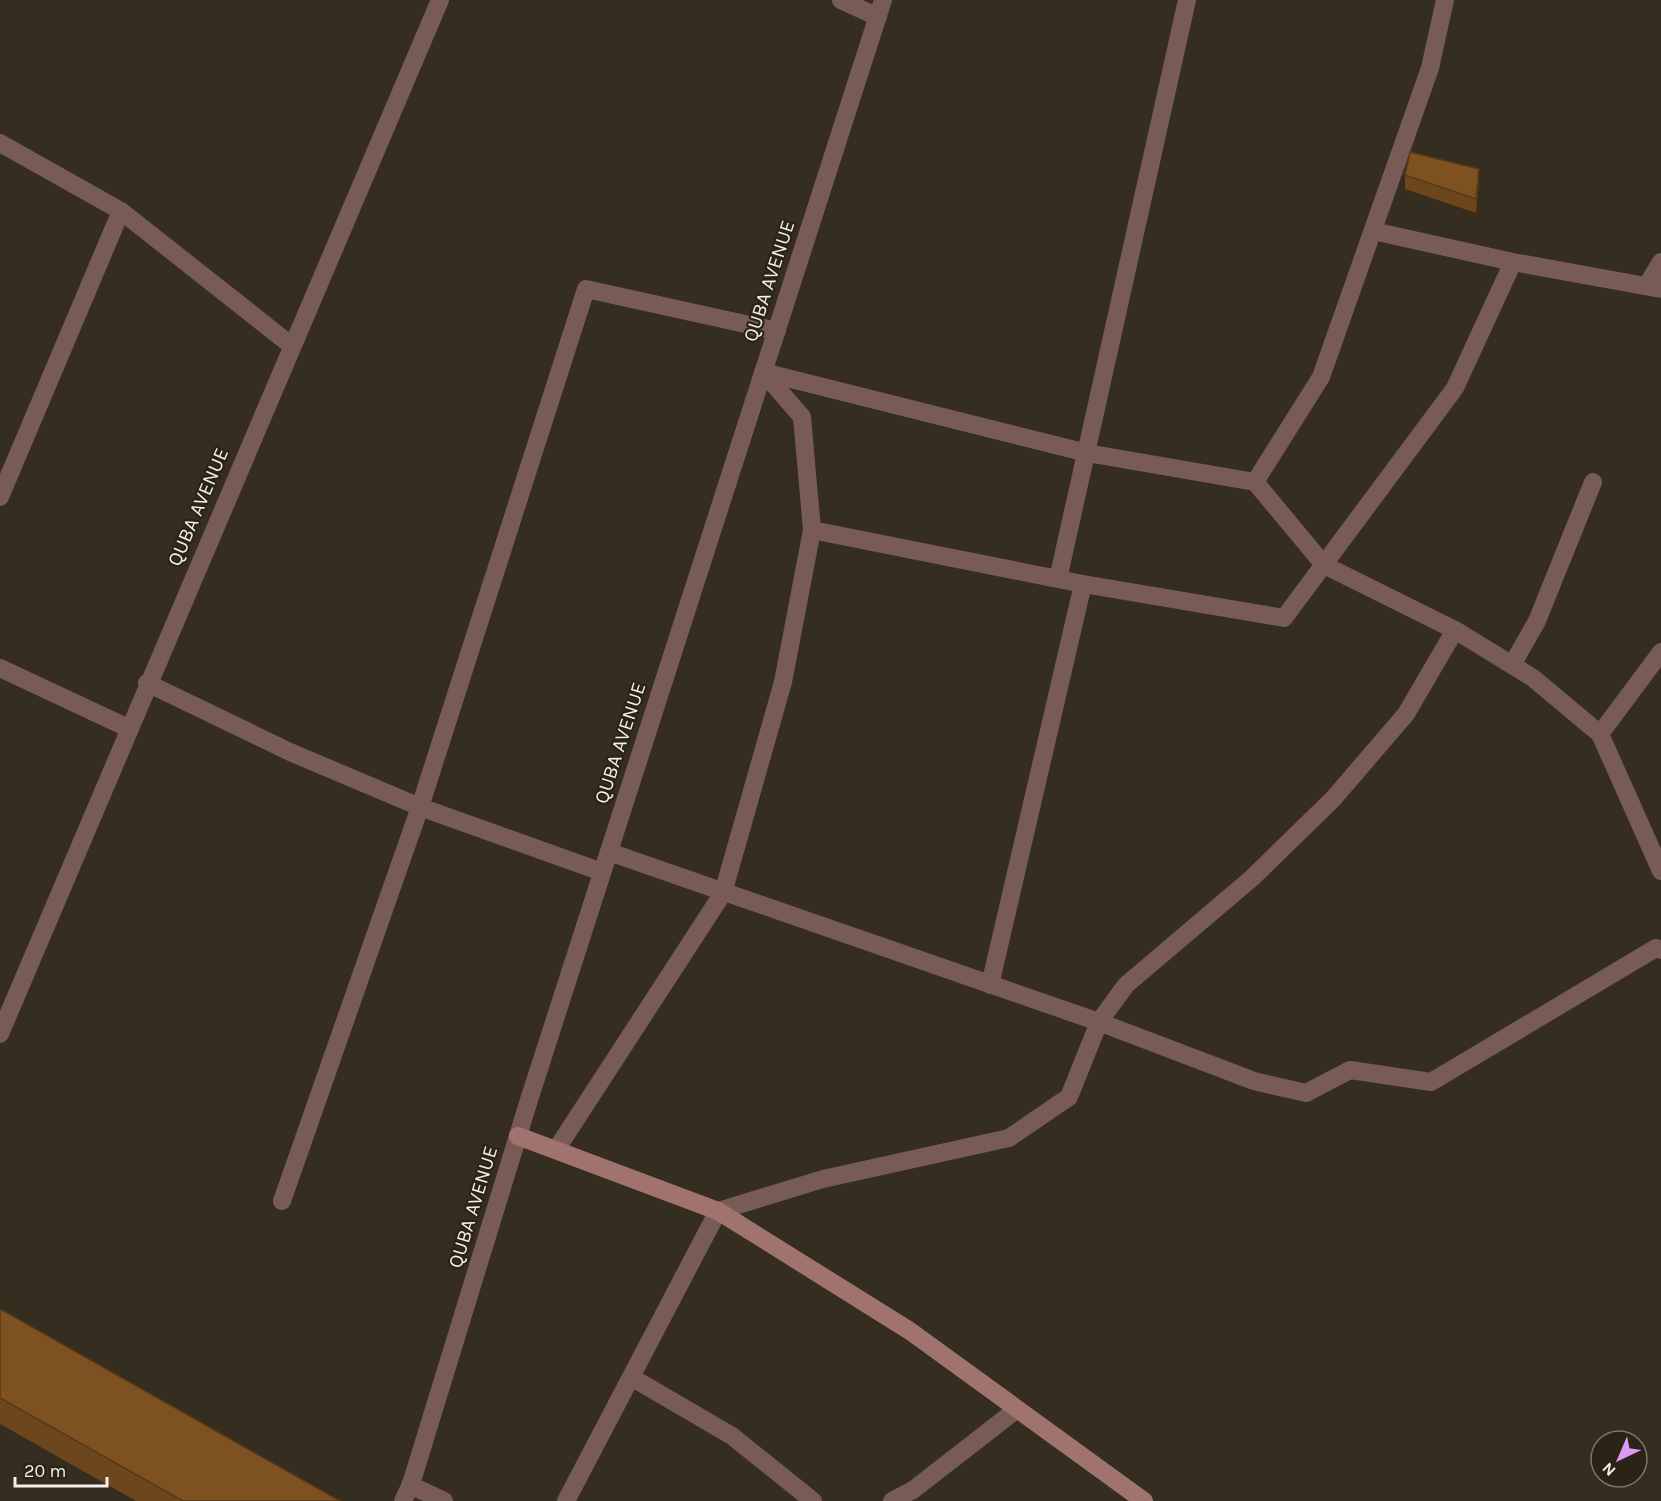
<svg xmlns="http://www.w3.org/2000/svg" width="1661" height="1501" font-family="Karla,sans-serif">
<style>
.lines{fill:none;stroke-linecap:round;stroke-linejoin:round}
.street{stroke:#785b57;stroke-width:18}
.secondary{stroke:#a1736e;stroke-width:18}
.wall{fill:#6c461c}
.shaded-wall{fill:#583917}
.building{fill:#7e5121;stroke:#583917;stroke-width:1.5}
.labels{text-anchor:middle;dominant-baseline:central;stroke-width:4.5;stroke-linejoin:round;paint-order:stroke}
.street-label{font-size:20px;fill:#f5f0e7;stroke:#2b2316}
</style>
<rect width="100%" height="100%" fill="#352d1f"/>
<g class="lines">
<!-- street -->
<path class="street" d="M 841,0 L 878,17
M 0,143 L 121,211 L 292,346
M 1373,231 L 1513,262 L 1661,289
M 1647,285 L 1661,262
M 763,372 L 1087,453 L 1255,482 L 1324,565 L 1455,630 L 1512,665 L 1533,678 L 1600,734 L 1661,871
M 1255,482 L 1321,377 L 1430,68 L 1445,0
M 0,497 L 121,211
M 812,530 L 1083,584 L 1284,618 L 1455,388 L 1513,262
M 1058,579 L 1187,0
M 1512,665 L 1537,621 L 1593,482
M 0,668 L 128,728
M 147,683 L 290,752 L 420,807 L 602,872
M 1600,734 L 1661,652
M 609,852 L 1099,1022 L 1254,1081 L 1306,1093 L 1350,1070 L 1431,1082 L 1656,948 L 1661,950
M 990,985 L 1083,584
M 0,1034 L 440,0
M 556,1150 L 723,893 L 783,682 L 812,530 L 802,417 L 763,372
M 282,1201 L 420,807 L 586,289 L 777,331
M 631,1377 L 732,1436 L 813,1501
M 410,1485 L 444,1501
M 403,1501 L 411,1484 L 529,1100 L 883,0
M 566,1501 L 718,1211 L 823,1179 L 1009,1138 L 1069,1097 L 1099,1022 L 1126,985 L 1252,878 L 1333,799 L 1406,714 L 1455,630
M 892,1501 L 913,1490 L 1017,1409"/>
<!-- secondary -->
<path class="secondary" d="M 518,1136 L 718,1211 L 910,1331 L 1144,1501"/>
</g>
<!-- wall -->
<path class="wall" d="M 1405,175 L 1479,183 L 1476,213 L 1405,189 Z
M 0,1309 L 340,1501 L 136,1501 L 0,1424 Z"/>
<!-- shaded-wall -->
<path class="shaded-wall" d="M 1479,169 L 1479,183 L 1476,213 L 1476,199 Z"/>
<!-- building -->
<path class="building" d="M 1410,152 L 1479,169 L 1476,199 L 1405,175 Z
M 0,1309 L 340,1501 L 183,1501 L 0,1398 Z"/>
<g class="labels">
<!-- street labels -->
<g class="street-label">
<text transform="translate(769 281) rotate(-72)">QUBA AVENUE</text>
<text transform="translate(198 507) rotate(-67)">QUBA AVENUE</text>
<text transform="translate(620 743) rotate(-72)">QUBA AVENUE</text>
<text transform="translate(473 1207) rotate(-73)">QUBA AVENUE</text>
</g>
</g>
<!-- north arrow -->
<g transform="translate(1619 1459) rotate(224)"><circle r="28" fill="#2b2316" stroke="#7c756a" stroke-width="1.5"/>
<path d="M0-4.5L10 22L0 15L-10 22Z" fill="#dd99f4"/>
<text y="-9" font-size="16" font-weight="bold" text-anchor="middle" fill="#f5f0e7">N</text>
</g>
<!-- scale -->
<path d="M15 1477v9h92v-9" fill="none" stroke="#f5f0e7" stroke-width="3"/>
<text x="24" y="1477" font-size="18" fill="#f5f0e7" stroke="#2b2316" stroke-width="4.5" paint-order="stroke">20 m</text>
</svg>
